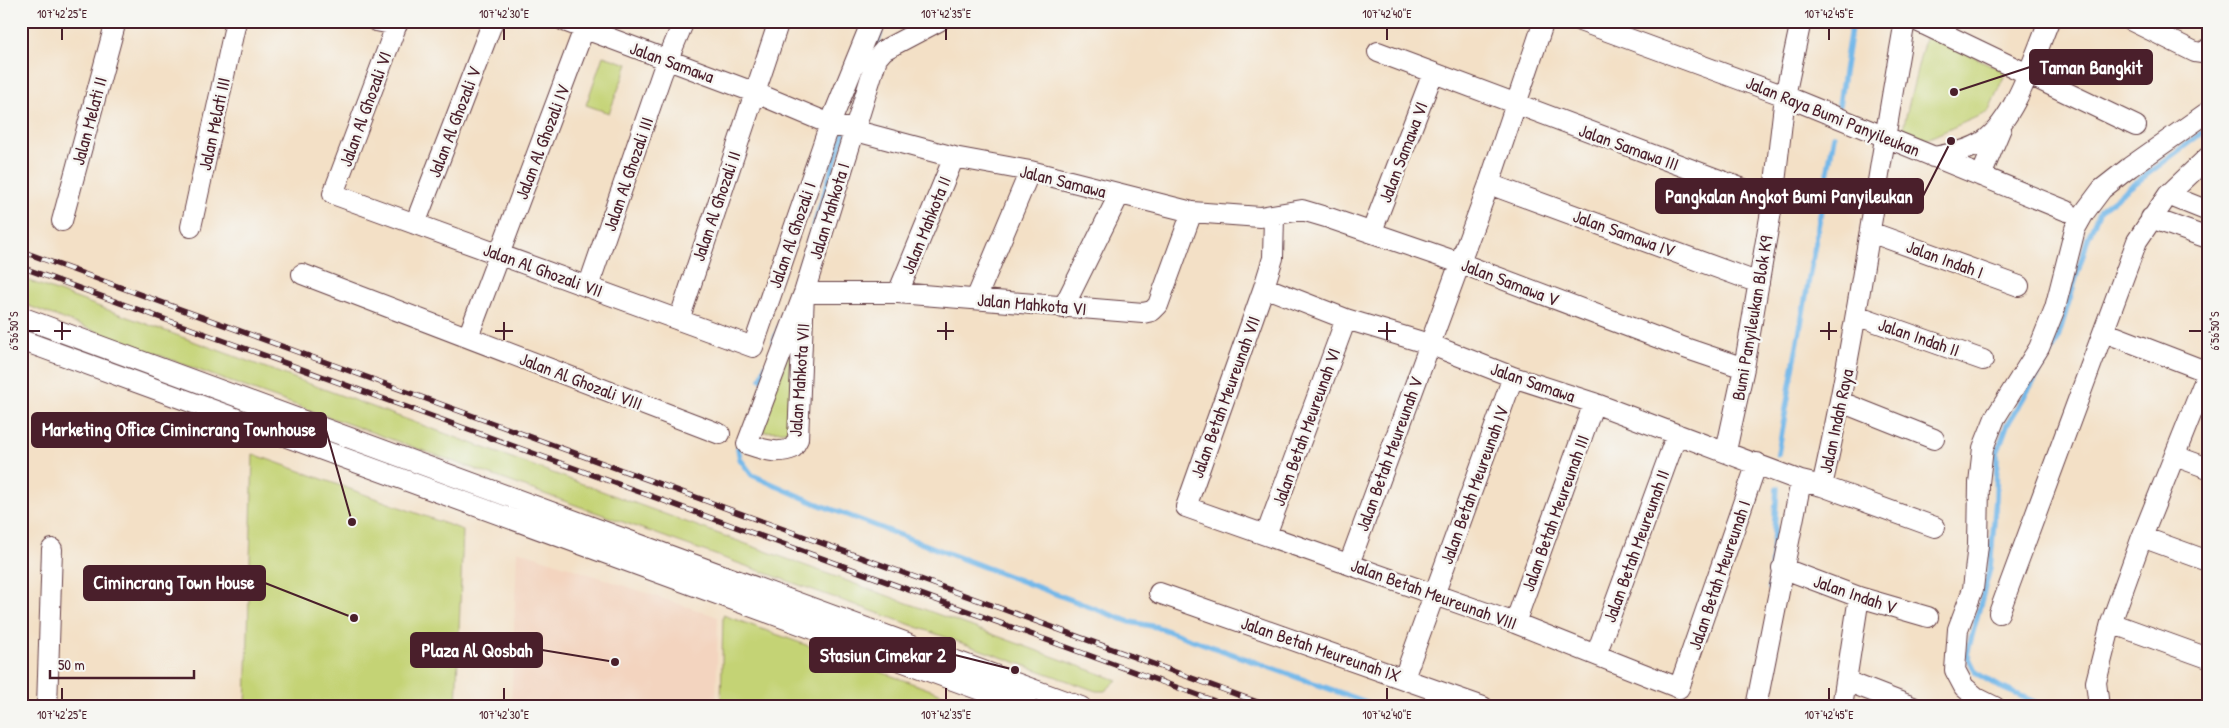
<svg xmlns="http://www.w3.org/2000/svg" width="2229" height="728" font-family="'Patrick Hand',sans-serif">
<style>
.built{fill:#f3d4bf}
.green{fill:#c4d375;stroke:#877950}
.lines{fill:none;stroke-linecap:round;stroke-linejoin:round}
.stream{stroke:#73b8e9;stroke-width:5.5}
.minor-casing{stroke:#633c42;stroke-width:22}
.minor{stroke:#fff;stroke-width:20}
.rail-casing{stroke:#4a1f2b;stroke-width:5.5}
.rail{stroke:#f6f6f2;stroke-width:4;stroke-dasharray:11;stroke-linecap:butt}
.ticks{fill:none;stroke:#4a1f2b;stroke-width:2}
.labels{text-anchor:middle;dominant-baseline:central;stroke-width:5;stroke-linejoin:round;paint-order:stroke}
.street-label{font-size:18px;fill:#4a1f2b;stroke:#f6f6f2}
.leader{fill:none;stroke:#4a1f2b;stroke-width:2}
.callout-dot{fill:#4a1f2b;stroke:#f6f6f2;stroke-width:2}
.callout{fill:#4a1f2b;stroke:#4a1f2b;stroke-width:2}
.callout-label{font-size:19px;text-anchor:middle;font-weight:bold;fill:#fff}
.neatline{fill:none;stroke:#4a1f2b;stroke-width:2}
.ticks-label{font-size:12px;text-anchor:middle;fill:#4a1f2b}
</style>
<rect width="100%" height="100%" fill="#f6f6f2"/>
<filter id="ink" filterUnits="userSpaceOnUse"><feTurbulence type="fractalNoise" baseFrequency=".02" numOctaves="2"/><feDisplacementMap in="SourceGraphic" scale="10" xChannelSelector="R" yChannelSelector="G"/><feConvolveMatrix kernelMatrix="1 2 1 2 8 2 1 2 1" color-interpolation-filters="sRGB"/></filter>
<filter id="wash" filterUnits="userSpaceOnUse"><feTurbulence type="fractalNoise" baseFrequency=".0096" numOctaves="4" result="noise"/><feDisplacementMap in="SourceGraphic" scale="20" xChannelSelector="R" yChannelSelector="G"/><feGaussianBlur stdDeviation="1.12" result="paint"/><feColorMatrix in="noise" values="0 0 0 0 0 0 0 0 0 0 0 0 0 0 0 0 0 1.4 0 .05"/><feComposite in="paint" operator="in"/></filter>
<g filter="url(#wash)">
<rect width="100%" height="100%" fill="#f3e0c6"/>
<!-- built -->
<path class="built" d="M 517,550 L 718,617 L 716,707 L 511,707 Z"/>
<!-- green -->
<path class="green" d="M 1926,34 L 2006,72 L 1988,112 L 1927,139 L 1903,128 Z
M 603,56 L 628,64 L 609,113 L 586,105 Z
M 21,278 L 1117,680 L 1105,691 L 1096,691 L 217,377 L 21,303 Z
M 797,319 L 792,431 L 751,432 Z
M 253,454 L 463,530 L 456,707 L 246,707 Z
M 723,615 L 978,707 L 721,707 Z"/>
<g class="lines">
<!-- stream -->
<path class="stream" d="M 874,50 L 880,34
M 1839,105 L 1852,21
M 797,279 L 844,132
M 774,342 L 787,306
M 761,379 L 766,365
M 738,448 L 740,459 L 752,475 L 815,503 L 1130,622 L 1157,627 L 1380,707
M 1778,454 L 1834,136
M 1770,588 L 1777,488
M 2046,707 L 2000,687 L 1976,673 L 1967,654 L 1990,568 L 1996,498 L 1997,453 L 2007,425 L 2056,344 L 2088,238 L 2100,210 L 2208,128"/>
</g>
</g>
<g filter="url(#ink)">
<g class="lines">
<defs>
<path id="minor" d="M 376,21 L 397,25
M 398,21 L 333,194 L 753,347 L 830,124 L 872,21
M 564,21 L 756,93 L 830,124 L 954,157 L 1030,171 L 1192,212 L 1260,217 L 1302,210 L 1329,218 L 1460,263 L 1685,348 L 1744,368
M 1580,21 L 1785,96 L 2067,211
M 1917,21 L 2136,126
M 2132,21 L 2195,52 L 2202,53 L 2208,49
M 1378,52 L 1773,200
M 1933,157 C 1949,154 1969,151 1984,141 C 2016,118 2034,57 2049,21
M 1981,176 L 2001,128
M 1489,184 L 1759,283
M 2168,195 L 2208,211
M 1274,216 L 1273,258 L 1264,287 L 1186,507 L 1515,623 L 1679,688 L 1757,463
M 2151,218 L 2208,238
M 62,221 L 116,21
M 415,224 L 493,21
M 191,227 L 236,21
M 1372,231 L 1433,73
M 1870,232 L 2019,286
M 302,274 L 720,434
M 588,287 L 662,73 L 684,21
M 1264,287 L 1346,319 L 1429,344 L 1513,377 L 1594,403 L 1801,481
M 804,293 L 798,439 L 793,448 C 777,455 762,449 747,444 L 804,293 L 877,58 L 884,50 L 939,21
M 804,293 L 898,293 L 1143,313 L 1152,311 L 1158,305 L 1192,212
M 898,293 L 954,157
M 976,299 L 1030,171
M 1063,308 L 1119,195
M 1856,315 L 1983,360
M 21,317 L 1081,707
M 679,320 L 779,21
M 2104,332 L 2208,372
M 468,337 L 587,21
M 21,340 L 1027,707
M 2208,372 L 2142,537 L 2111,623 L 2208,658
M 1841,402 L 1934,439
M 1726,451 L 1744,368 L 1773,200 L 1785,96 L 1801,21
M 2175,456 L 2208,468
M 1822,486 C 1857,332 1877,176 1905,21
M 1266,535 L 1346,319
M 2142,537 L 2208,561
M 1349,564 L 1489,184 L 1544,21
M 1782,568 L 1859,597 L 1928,617
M 1159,593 L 1483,707
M 1999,613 L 2137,241 L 2168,195 L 2208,157
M 1515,623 L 1594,403
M 1596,655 L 1677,434
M 1404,678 L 1513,377
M 1846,681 L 1913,707
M 47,707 L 52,549
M 1756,707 L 1801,481 L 1822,486 L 1935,527
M 1842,707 L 1859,597
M 1995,707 L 1977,698 L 1964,687 L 1955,670 L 1958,629 L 1973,589 L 1978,545 L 1979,483 L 1983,448 L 1995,418 L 2039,348 L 2055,308 L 2075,229 L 2084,213 L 2102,189 L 2130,167 L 2208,112
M 2099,707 L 2096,682 L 2111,623"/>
</defs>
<!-- minor casing -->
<use href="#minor" class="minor-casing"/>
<!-- minor -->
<use href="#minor" class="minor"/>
<defs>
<path id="rail" d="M 21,251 L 1271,707
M 21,267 L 1231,707"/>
</defs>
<!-- rail casing -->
<use href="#rail" class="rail-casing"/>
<!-- rail -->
<use href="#rail" class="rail"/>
</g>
</g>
<!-- ticks -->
<path class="ticks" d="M 62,28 L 62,40M 504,28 L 504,40M 946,28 L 946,40M 1387,28 L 1387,40M 1829,28 L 1829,40M 62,322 L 62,340M 504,322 L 504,340M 946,322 L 946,340M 1387,322 L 1387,340M 1829,322 L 1829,340M 28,331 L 40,331M 54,331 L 71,331M 495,331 L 513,331M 937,331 L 954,331M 1378,331 L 1396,331M 1820,331 L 1837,331M 2189,331 L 2202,331M 62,688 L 62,700M 504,688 L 504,700M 946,688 L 946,700M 1387,688 L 1387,700M 1829,688 L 1829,700"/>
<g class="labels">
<!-- street labels -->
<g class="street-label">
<text transform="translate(672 62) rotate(20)">Jalan Samawa</text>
<text transform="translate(365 109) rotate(-70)">Jalan Al Ghozali VI</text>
<text transform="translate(1833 116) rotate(22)">Jalan Raya Bumi Panyileukan</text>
<text transform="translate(89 121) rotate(-75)">Jalan Melati II</text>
<text transform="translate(454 122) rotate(-69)">Jalan Al Ghozali V</text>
<text transform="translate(214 124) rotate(-78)">Jalan Melati III</text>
<text transform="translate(542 142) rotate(-69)">Jalan Al Ghozali IV</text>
<text transform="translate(1629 147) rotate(20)">Jalan Samawa III</text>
<text transform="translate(1403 152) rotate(-69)">Jalan Samawa VI</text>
<text transform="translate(628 174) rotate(-71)">Jalan Al Ghozali III</text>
<text transform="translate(1063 181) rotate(14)">Jalan Samawa</text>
<text transform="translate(716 206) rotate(-71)">Jalan Al Ghozali II</text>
<text transform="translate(829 211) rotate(-73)">Jalan Mahkota I</text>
<text transform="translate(926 225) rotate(-68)">Jalan Mahkota II</text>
<text transform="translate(1624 233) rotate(20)">Jalan Samawa IV</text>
<text transform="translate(792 235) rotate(-71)">Jalan Al Ghozali I</text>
<text transform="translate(1945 259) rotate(20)">Jalan Indah I</text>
<text transform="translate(543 270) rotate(20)">Jalan Al Ghozali VII</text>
<text transform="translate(1510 282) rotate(21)">Jalan Samawa V</text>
<text transform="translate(1032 304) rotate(5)">Jalan Mahkota VI</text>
<text transform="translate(1752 318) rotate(-80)">Bumi Panyileukan Blok K9</text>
<text transform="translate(1919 337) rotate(19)">Jalan Indah II</text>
<text transform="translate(799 380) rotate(-86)">Jalan Mahkota VII</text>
<text transform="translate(581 381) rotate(21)">Jalan Al Ghozali VIII</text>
<text transform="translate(1533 382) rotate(19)">Jalan Samawa</text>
<text transform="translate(1225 397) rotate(-70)">Jalan Betah Meureunah VII</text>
<text transform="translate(1836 421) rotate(-78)">Jalan Indah Raya</text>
<text transform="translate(1306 427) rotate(-70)">Jalan Betah Meureunah VI</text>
<text transform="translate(1389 454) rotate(-70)">Jalan Betah Meureunah V</text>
<text transform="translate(1474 485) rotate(-70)">Jalan Betah Meureunah IV</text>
<text transform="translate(1555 513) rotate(-70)">Jalan Betah Meureunah III</text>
<text transform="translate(1636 546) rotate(-70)">Jalan Betah Meureunah II</text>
<text transform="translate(1719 575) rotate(-71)">Jalan Betah Meureunah I</text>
<text transform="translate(1434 594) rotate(20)">Jalan Betah Meureunah VIII</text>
<text transform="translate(1855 594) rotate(19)">Jalan Indah V</text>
<text transform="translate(1321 649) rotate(19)">Jalan Betah Meureunah IX</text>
</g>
</g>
<!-- callouts -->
<path class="leader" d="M1954 92L2030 67M1951 141L1923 196M352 522L326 430M354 618L265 583M615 662L542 650M1015 670L955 655"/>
<g class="callout-dot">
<circle cx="1954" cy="92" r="5"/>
<circle cx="1951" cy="141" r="5"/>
<circle cx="352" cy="522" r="5"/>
<circle cx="354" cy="618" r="5"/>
<circle cx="615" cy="662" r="5"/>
<circle cx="1015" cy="670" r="5"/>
</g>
<g class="callout">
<rect x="2030" y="50" width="122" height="34" rx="5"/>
<rect x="1656" y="179" width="267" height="34" rx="5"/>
<rect x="32" y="413" width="294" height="34" rx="5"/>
<rect x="84" y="566" width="181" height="34" rx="5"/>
<rect x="411" y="633" width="131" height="34" rx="5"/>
<rect x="810" y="638" width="145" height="34" rx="5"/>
</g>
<g class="callout-label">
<text x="2091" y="74">Taman Bangkit</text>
<text x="1789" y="203">Pangkalan Angkot Bumi Panyileukan</text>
<text x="179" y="436">Marketing Office Cimincrang Townhouse</text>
<text x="174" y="589">Cimincrang Town House</text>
<text x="477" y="657">Plaza Al Qosbah</text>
<text x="883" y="662">Stasiun Cimekar 2</text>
</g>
<!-- margin -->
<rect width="2229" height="728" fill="none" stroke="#f6f6f2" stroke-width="55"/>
<!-- scale -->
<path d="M50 670v8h144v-8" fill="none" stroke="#4a1f2b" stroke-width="2.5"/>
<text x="58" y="670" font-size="15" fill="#4a1f2b" stroke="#f6f6f2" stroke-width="4" paint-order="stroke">50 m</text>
<rect x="28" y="28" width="2174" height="672" class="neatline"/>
<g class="ticks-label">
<text x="62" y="18">107°42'25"E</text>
<text x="504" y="18">107°42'30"E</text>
<text x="946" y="18">107°42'35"E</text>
<text x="1387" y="18">107°42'40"E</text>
<text x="1829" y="18">107°42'45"E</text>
<text transform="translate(14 331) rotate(-90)" y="4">6°56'50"S</text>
<text transform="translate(2215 331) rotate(-90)" y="4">6°56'50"S</text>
<text x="62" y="719">107°42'25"E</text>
<text x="504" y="719">107°42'30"E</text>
<text x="946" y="719">107°42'35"E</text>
<text x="1387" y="719">107°42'40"E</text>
<text x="1829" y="719">107°42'45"E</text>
</g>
</svg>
